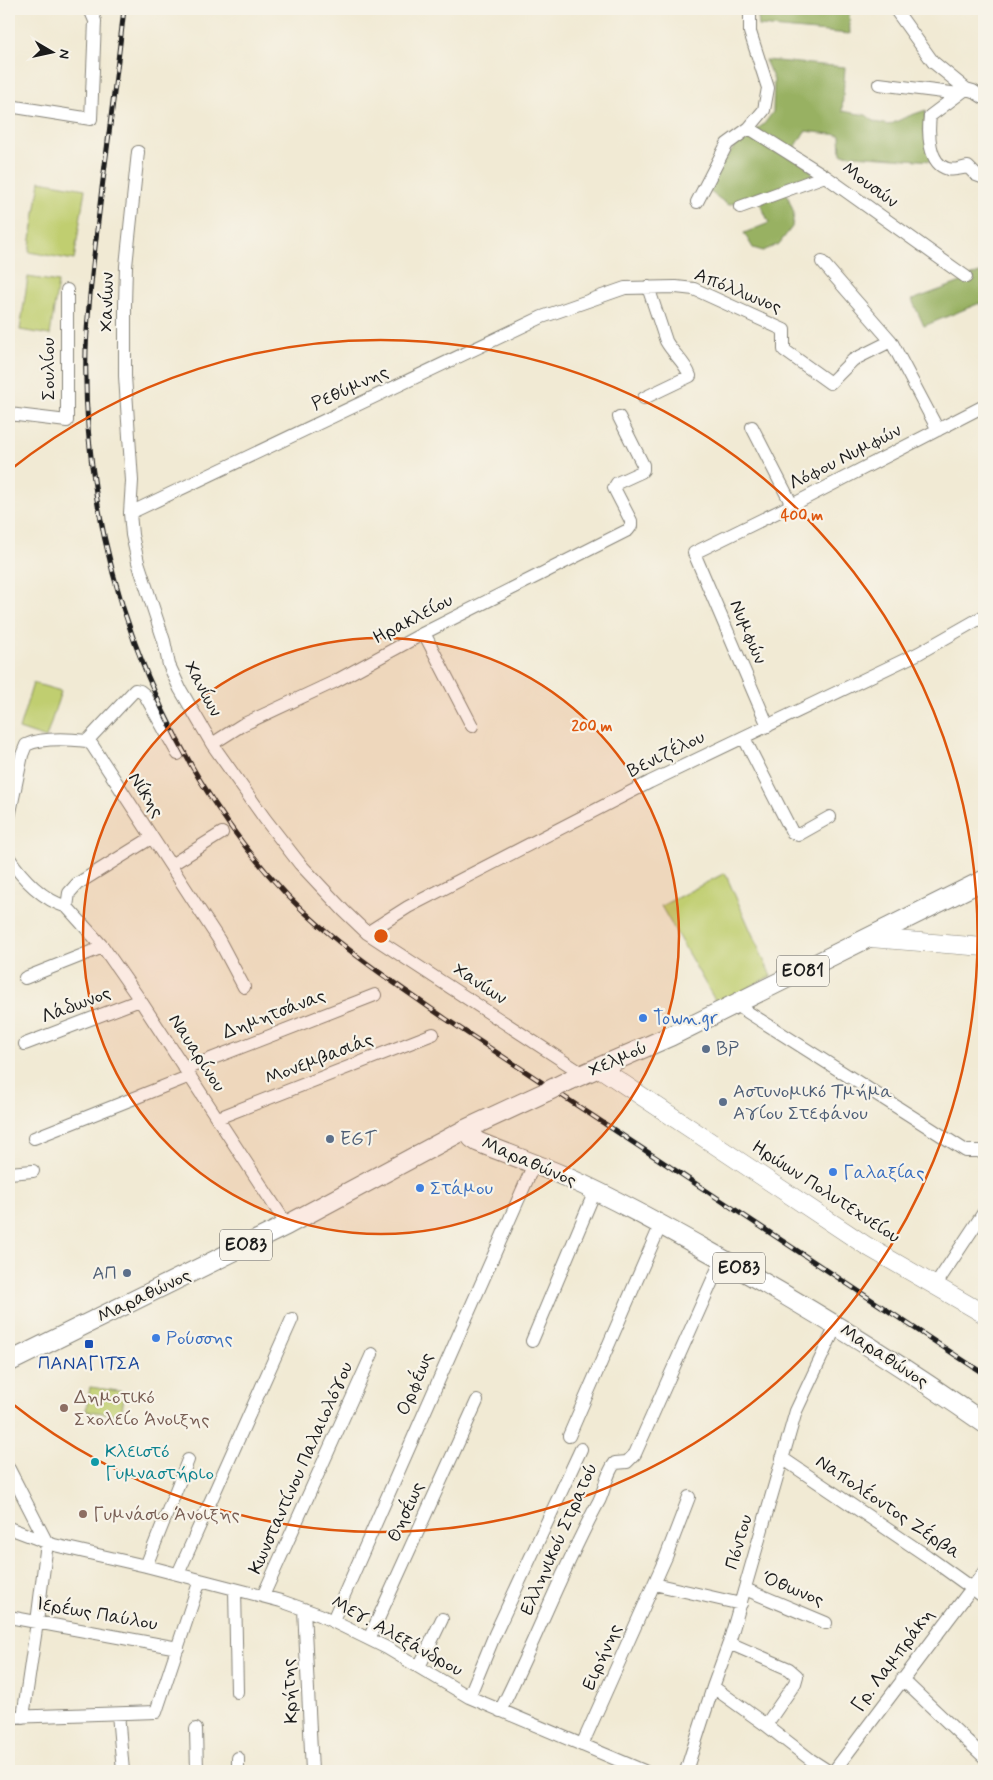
<svg xmlns="http://www.w3.org/2000/svg" width="993" height="1780" font-family="Mynerve,sans-serif">
<style>
.green{fill:#c0ce70;stroke:#6e7546}
.forest{fill:#98b162;stroke:#5a663f}
.lines{fill:none;stroke-linecap:round;stroke-linejoin:round}
.street-casing{stroke:#868378;stroke-width:14}
.secondary-casing{stroke:#868378;stroke-width:19}
.primary-casing{stroke:#868378;stroke-width:21}
.street{stroke:#fff;stroke-width:12}
.secondary{stroke:#fff;stroke-width:18}
.primary{stroke:#fff;stroke-width:19}
.rail-casing{stroke:#1c1c1c;stroke-width:5}
.rail{stroke:#f7f3e8;stroke-width:3;stroke-dasharray:9;stroke-linecap:butt}
.primary-bridge-casing{stroke:#868378;stroke-width:21;stroke-linecap:butt}
.primary-bridge{stroke:#fff;stroke-width:19}
.ring{fill:none;stroke:#de560d;stroke-width:2.5}
.shop-dot{fill:#3f7fe0;stroke:#f7f3e8;stroke-width:2}
.service-dot{fill:#5c6f8a;stroke:#f7f3e8;stroke-width:2}
.transit-dot{fill:#1a4fb4;stroke:#f7f3e8;stroke-width:2}
.education-dot{fill:#8d6e63;stroke:#f7f3e8;stroke-width:2}
.culture-dot{fill:#0f9aa8;stroke:#f7f3e8;stroke-width:2}
.labels{text-anchor:middle;dominant-baseline:central;stroke-width:4.5;stroke-linejoin:round;paint-order:stroke}
.shield{fill:#f7f3e8;stroke:#5e5c59;stroke-width:1}
.shield-label{font-size:18px;font-weight:bold;fill:#1c1c1c}
.street-label{font-size:19px;fill:#1c1c1c;stroke:#f7f3e8}
.shop-label{font-size:19px;fill:#366cbe;stroke:#f7f3e8;text-anchor:start}
.service-label{font-size:19px;fill:#4e5e75;stroke:#f7f3e8;text-anchor:start}
.transit-label{font-size:19px;fill:#164399;stroke:#f7f3e8}
.education-label{font-size:19px;fill:#785e54;stroke:#f7f3e8;text-anchor:start}
.culture-label{font-size:19px;fill:#0d838f;stroke:#f7f3e8;text-anchor:start}
.centre{fill:#de560d;stroke:#f7f3e8;stroke-width:2.5}
.ring-label{font-size:15px;text-anchor:middle;font-weight:bold;fill:#de560d;stroke:#f7f3e8;stroke-width:4.5;stroke-linejoin:round;paint-order:stroke}
</style>
<rect width="100%" height="100%" fill="#f7f3e8"/>
<filter id="ink" filterUnits="userSpaceOnUse"><feTurbulence type="fractalNoise" baseFrequency=".02" numOctaves="2"/><feDisplacementMap in="SourceGraphic" scale="10" xChannelSelector="R" yChannelSelector="G"/><feConvolveMatrix kernelMatrix="1 2 1 2 8 2 1 2 1" color-interpolation-filters="sRGB"/></filter>
<filter id="wash" filterUnits="userSpaceOnUse"><feTurbulence type="fractalNoise" baseFrequency=".0096" numOctaves="4" result="noise"/><feDisplacementMap in="SourceGraphic" scale="20" xChannelSelector="R" yChannelSelector="G"/><feGaussianBlur stdDeviation="1.12" result="paint"/><feColorMatrix in="noise" values="0 0 0 0 0 0 0 0 0 0 0 0 0 0 0 0 0 1.4 0 .05"/><feComposite in="paint" operator="in"/></filter>
<g filter="url(#wash)">
<rect width="100%" height="100%" fill="#f1ead4"/>
<!-- green -->
<path class="green" d="M 40,181 L 85,189 L 74,260 L 29,252 Z
M 28,277 L 58,282 L 50,335 L 20,330 Z
M 33,683 L 61,691 L 46,738 L 19,729 Z
M 725,873 L 771,976 L 717,1004 L 661,906 Z
M 90,1387 L 125,1392 L 121,1415 L 86,1411 Z"/>
<!-- forest -->
<path class="forest" d="M 757,9 L 849,9 L 850,34 L 759,26 Z
M 765,60 L 845,67 L 842,111 L 866,115 L 875,122 L 889,125 L 906,117 L 926,110 L 924,131 L 932,161 L 841,154 L 840,135 L 805,131 L 793,151 L 814,175 L 784,186 L 794,213 L 792,227 L 779,244 L 763,251 L 753,248 L 744,233 L 769,223 L 757,196 L 728,205 L 709,191 L 722,163 L 736,145 L 764,124 L 773,112 L 774,80 Z
M 984,272 L 984,309 L 980,303 L 924,326 L 912,300 L 961,282 L 972,275 Z"/>
</g>
<g filter="url(#ink)">
<g class="lines">
<defs>
<path id="street" d="M 895,9 L 933,62 L 966,89 L 973,91 L 984,98
M 879,84 L 959,94
M 966,89 L 930,116 C 928,132 928,164 948,169 C 954,171 961,168 968,167 L 976,175 L 984,178
M 9,106 L 91,119 L 95,21 L 90,9
M 749,128 L 825,176 L 966,277
M 138,152 L 126,266 L 125,305 L 125,376 L 132,481 L 130,513 L 132,535 L 138,562 L 164,641 L 169,665 L 180,689 L 212,744 L 265,819 L 300,864 L 344,911 L 367,933 L 583,1074
M 697,202 L 727,144 L 749,128 L 764,110 L 768,88 L 750,32 L 750,9
M 740,207 L 825,176
M 822,262 L 891,341 L 938,430
M 644,398 L 690,376 C 685,362 673,354 666,341 L 648,287
M 9,414 L 67,421 L 67,290
M 752,427 L 792,505
M 130,513 L 542,317 L 625,288 L 676,287 L 694,289 L 784,330 L 784,350 L 830,383 L 853,360 L 891,341
M 424,633 L 472,726
M 768,726 L 694,553 L 792,505 L 984,406
M 744,738 L 792,832 L 798,835 L 830,817
M 87,741 L 135,690 L 140,691 L 145,695 L 178,754
M 212,744 L 242,725 L 334,682 L 424,633 L 628,530 L 631,526 L 631,521 L 614,488 L 617,483 L 641,472 L 643,470 L 643,465 L 619,417
M 9,817 L 22,755 L 26,745 C 43,737 69,739 87,741 L 92,745 L 219,940 L 244,987
M 9,858 C 22,878 43,900 67,907
M 171,865 L 222,833
M 67,907 L 103,947 L 140,1000 L 287,1225
M 67,907 L 69,893 L 77,884 L 151,838
M 367,933 L 408,907 L 650,782 L 919,653 L 984,616
M 25,978 L 103,947
M 735,1004 L 966,1151 L 979,1151 L 984,1154
M 25,1044 L 140,1000
M 185,1069 L 375,995
M 218,1118 L 433,1034
M 34,1138 L 190,1076
M 9,1173 L 33,1171
M 935,1286 L 984,1212
M 532,1341 L 595,1191
M 569,1436 L 661,1224
M 782,1458 L 927,1556 L 984,1597
M 9,1469 L 47,1543 L 37,1622 L 23,1717
M 9,1528 L 54,1545 L 146,1566 L 235,1589 L 281,1601 L 320,1615 L 387,1648 L 469,1697 L 644,1771
M 146,1566 L 188,1460
M 178,1574 L 292,1319
M 654,1584 L 741,1604
M 235,1589 L 237,1692
M 745,1589 L 826,1623
M 263,1596 L 372,1354
M 304,1609 L 312,1771
M 9,1617 L 178,1648
M 333,1620 L 534,1164
M 369,1639 L 477,1401
M 729,1643 L 789,1669 L 797,1676 L 795,1683 L 766,1725
M 419,1667 L 442,1619
M 902,1679 L 984,1757
M 713,1687 L 766,1725 L 811,1760 L 828,1771
M 469,1697 L 495,1634 L 581,1449
M 500,1711 C 535,1642 562,1569 599,1501 C 605,1489 606,1474 615,1463 L 627,1462 L 635,1454 L 722,1259
M 118,1714 L 123,1771
M 9,1717 L 156,1712 L 200,1580
M 196,1729 L 197,1771
M 582,1745 L 666,1557 L 689,1497
M 238,1771 L 238,1758
M 686,1771 L 713,1687 L 729,1643 L 796,1411 L 836,1326
M 834,1771 L 984,1572"/>
<path id="secondary" d="M 870,938 L 984,947
M 598,1067 L 865,1245 L 984,1314"/>
<path id="primary" d="M 570,1080 L 671,1036 L 984,880
M 466,1129 L 472,1138 L 478,1142 C 507,1154 537,1164 566,1177 C 620,1201 672,1231 724,1260 C 813,1310 900,1364 984,1423
M 9,1362 L 287,1225 L 466,1129 L 548,1091"/>
</defs>
<!-- street casing -->
<use href="#street" class="street-casing"/>
<!-- secondary casing -->
<use href="#secondary" class="secondary-casing"/>
<!-- primary casing -->
<use href="#primary" class="primary-casing"/>
<!-- street -->
<use href="#street" class="street"/>
<!-- secondary -->
<use href="#secondary" class="secondary"/>
<!-- primary -->
<use href="#primary" class="primary"/>
<defs>
<path id="rail" d="M 124,9 C 117,71 109,134 101,196 C 95,248 88,299 86,350 C 81,543 154,756 288,896 C 335,944 391,981 446,1019 L 984,1374"/>
</defs>
<!-- rail casing -->
<use href="#rail" class="rail-casing"/>
<!-- rail -->
<use href="#rail" class="rail"/>
<defs>
<path id="primary-bridge" d="M 548,1091 L 570,1080"/>
</defs>
<!-- primary-bridge casing -->
<use href="#primary-bridge" class="primary-bridge-casing"/>
<!-- primary-bridge -->
<use href="#primary-bridge" class="primary-bridge"/>
</g>
</g>
<!-- distance rings -->
<circle cx="381" cy="936" r="298" fill="#de560d" fill-opacity=".12"/>
<g class="ring">
<circle cx="381" cy="936" r="298"/>
<path d="M10 470A596 596 0 1 1 10 1402"/>
</g>
<!-- markers -->
<g class="shop-dot">
<circle cx="643" cy="1018" r="5"/>
<circle cx="833" cy="1172" r="5"/>
<circle cx="420" cy="1188" r="5"/>
<circle cx="156" cy="1338" r="5"/>
</g>
<g class="service-dot">
<circle cx="706" cy="1049" r="5"/>
<circle cx="723" cy="1102" r="5"/>
<circle cx="330" cy="1139" r="5"/>
<circle cx="127" cy="1273" r="5"/>
</g>
<rect class="transit-dot" x="84" y="1339" width="10" height="10" rx="2.5"/>
<g class="education-dot">
<circle cx="64" cy="1408" r="5"/>
<circle cx="83" cy="1514" r="5"/>
</g>
<circle class="culture-dot" cx="95" cy="1462" r="5"/>
<g class="labels">
<!-- shield labels -->
<g class="shield">
<rect x="777" y="955.5" width="52" height="31" rx="4"/>
<rect x="220" y="1229.5" width="52" height="31" rx="4"/>
<rect x="713" y="1252.5" width="52" height="31" rx="4"/>
</g>
<g class="shield-label">
<text x="803" y="971">ΕΟ81</text>
<text x="246" y="1245">ΕΟ83</text>
<text x="739" y="1268">ΕΟ83</text>
</g>
<!-- street labels -->
<g class="street-label">
<text transform="translate(870 185) rotate(36)">Μουσών</text>
<text transform="translate(738 291) rotate(22)">Απόλλωνος</text>
<text transform="translate(107 302) rotate(-89)">Χανίων</text>
<text transform="translate(48 369) rotate(-90)">Σουλίου</text>
<text transform="translate(350 388) rotate(-25)">Ρεθύμνης</text>
<text transform="translate(845 457) rotate(-27)">Λόφου Νυμφών</text>
<text transform="translate(413 619) rotate(-28)">Ηρακλείου</text>
<text transform="translate(748 632) rotate(67)">Νυμφών</text>
<text transform="translate(203 689) rotate(62)">Χανίων</text>
<text transform="translate(666 754) rotate(-26)">Βενιζέλου</text>
<text transform="translate(146 795) rotate(57)">Νίκης</text>
<text transform="translate(480 984) rotate(33)">Χανίων</text>
<text transform="translate(76 1005) rotate(-21)">Λάδωνος</text>
<text transform="translate(274 1014) rotate(-21)">Δημητσάνας</text>
<text transform="translate(197 1053) rotate(57)">Ναυαρίνου</text>
<text transform="translate(319 1059) rotate(-21)">Μονεμβασιάς</text>
<text transform="translate(618 1059) rotate(-24)">Χελμού</text>
<text transform="translate(529 1162) rotate(23)">Μαραθώνος</text>
<text transform="translate(826 1192) rotate(33)">Ηρώων Πολυτεχνείου</text>
<text transform="translate(144 1296) rotate(-26)">Μαραθώνος</text>
<text transform="translate(884 1356) rotate(33)">Μαραθώνος</text>
<text transform="translate(415 1384) rotate(-67)">Ορφέως</text>
<text transform="translate(301 1468) rotate(-66)">Κωνσταντίνου Παλαιολόγου</text>
<text transform="translate(888 1507) rotate(34)">Ναπολέοντος Ζέρβα</text>
<text transform="translate(406 1512) rotate(-66)">Θησέως</text>
<text transform="translate(559 1539) rotate(-66)">Ελληνικού Στρατού</text>
<text transform="translate(739 1542) rotate(-74)">Πόντου</text>
<text transform="translate(793 1589) rotate(22)">Όθωνος</text>
<text transform="translate(97 1614) rotate(10)">Ιερέως Παύλου</text>
<text transform="translate(397 1636) rotate(29)">Μεγ. Αλεξάνδρου</text>
<text transform="translate(602 1657) rotate(-66)">Ειρήνης</text>
<text transform="translate(893 1660) rotate(-53)">Γρ. Λαμπράκη</text>
<text transform="translate(290 1691) rotate(-93)">Κρήτης</text>
</g>
<!-- shop labels -->
<g class="shop-label">
<text x="653" y="1018">Town.gr</text>
<text x="843" y="1172">Γαλαξίας</text>
<text x="430" y="1188">Στάμου</text>
<text x="166" y="1338">Ρούσσης</text>
</g>
<!-- service labels -->
<g class="service-label">
<text x="716" y="1049">BP</text>
<text x="733" y="1091">Αστυνομικό Τμήμα<tspan x="733" dy="22">Αγίου Στεφάνου</tspan></text>
<text x="340" y="1139">EGT</text>
<text x="117" y="1273" text-anchor="end">ΑΠ</text>
</g>
<!-- transit labels -->
<g class="transit-label">
<text x="89" y="1363">ΠΑΝΑΓΙΤΣΑ</text>
</g>
<!-- education labels -->
<g class="education-label">
<text x="74" y="1397">Δημοτικό<tspan x="74" dy="22">Σχολείο Άνοιξης</tspan></text>
<text x="93" y="1514">Γυμνάσιο Άνοιξης</text>
</g>
<!-- culture labels -->
<g class="culture-label">
<text x="105" y="1451">Κλειστό<tspan x="105" dy="22">Γυμναστήριο</tspan></text>
</g>
</g>
<circle cx="381" cy="936" r="8" class="centre"/>
<g class="ring-label">
<text x="802" y="520">400 m</text>
<text x="592" y="731">200 m</text>
</g>
<!-- margin -->
<rect width="993" height="1780" fill="none" stroke="#f7f3e8" stroke-width="30"/>
<!-- north arrow -->
<g transform="translate(52 52) rotate(99)" stroke="#f7f3e8" stroke-width="4" paint-order="stroke">
<path d="M0-4L9 19L0 12L-9 19Z" fill="#1c1c1c"/>
<text y="-8" font-size="14" font-weight="bold" text-anchor="middle" fill="#1c1c1c">N</text>
</g>
</svg>
